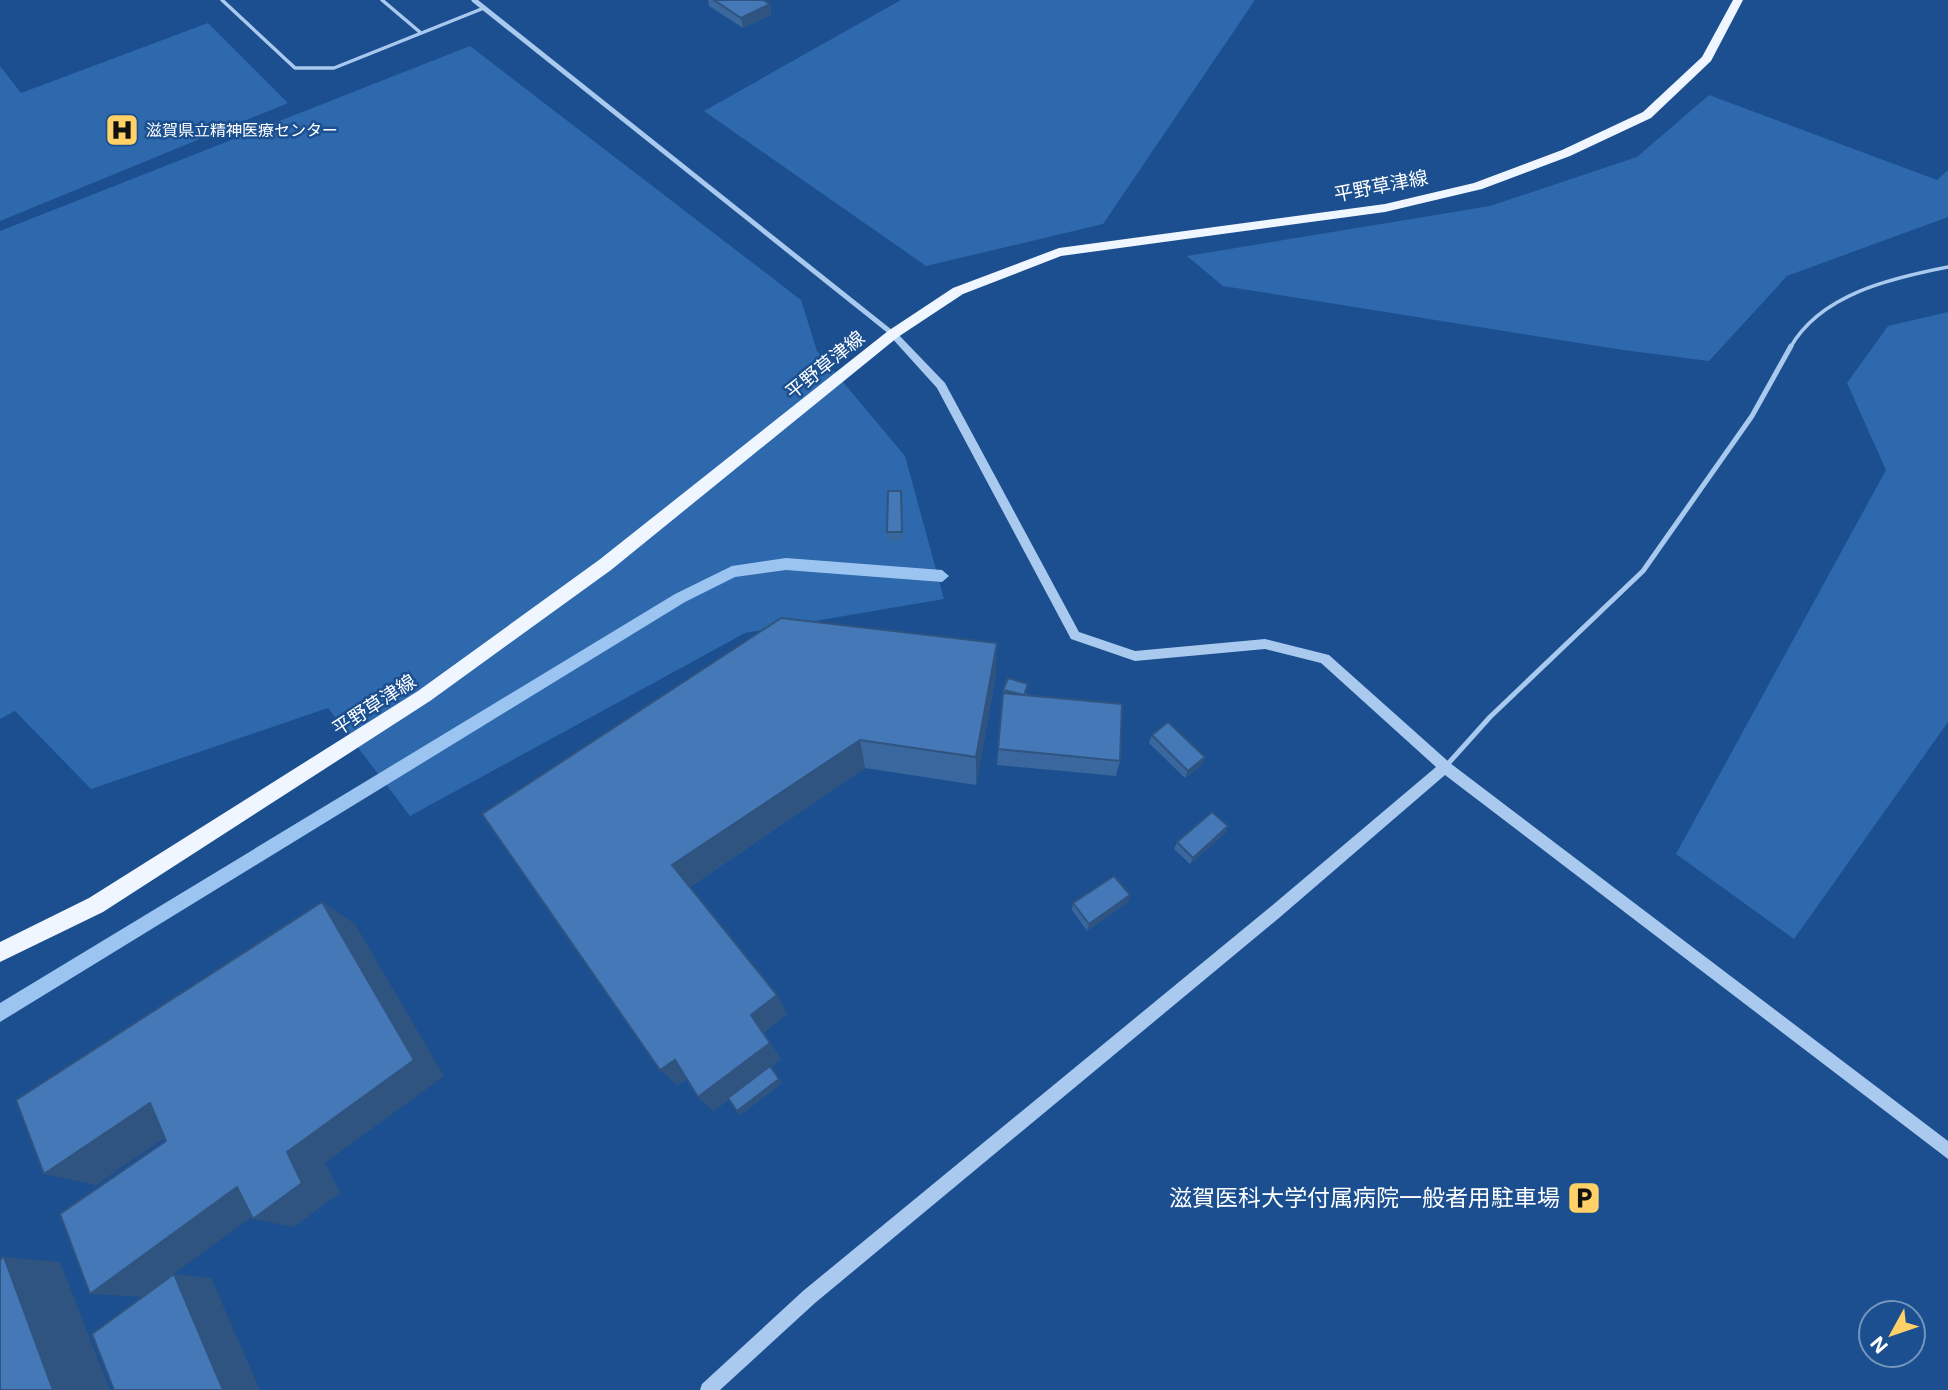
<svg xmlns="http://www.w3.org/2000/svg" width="1948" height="1390" font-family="Inter,'Noto Sans JP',sans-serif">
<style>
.green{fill:#2e69ad}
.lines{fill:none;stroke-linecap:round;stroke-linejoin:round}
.stream{fill:#9cc4f0;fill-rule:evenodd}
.service-far1{stroke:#a9c9ee;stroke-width:3.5}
.service{stroke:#a9c9ee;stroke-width:5}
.minor{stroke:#a9c9ee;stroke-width:5}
.tertiary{fill:#a9c9ee;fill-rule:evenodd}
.primary{fill:#f0f6ff;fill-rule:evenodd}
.wall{fill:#3a679d}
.shaded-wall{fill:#305480}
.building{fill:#4478b7;stroke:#305480;stroke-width:2}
.labels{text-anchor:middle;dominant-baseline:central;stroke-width:5;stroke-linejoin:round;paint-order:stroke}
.far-poi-label{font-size:16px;fill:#fff;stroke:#1b4f8f;text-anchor:start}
.street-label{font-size:19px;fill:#fff;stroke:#1b4f8f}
.near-poi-label{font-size:23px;fill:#fff;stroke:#1b4f8f;text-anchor:end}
</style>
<rect width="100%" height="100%" fill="#1b4f8f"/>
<!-- green -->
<path class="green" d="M 901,0 L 1255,0 L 1103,224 L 926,266 L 704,111 Z
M 208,23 L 288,103 L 0,221 L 0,66 L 21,93 Z
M 470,46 L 801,300 L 817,351 L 905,456 L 944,599 L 745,633 L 410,816 L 328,708 L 91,789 L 15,711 L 0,719 L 0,231 Z
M 1709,95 L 1937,180 L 1948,170 L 1948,217 L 1787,276 L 1709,361 L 1623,350 L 1223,286 L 1187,256 L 1490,206 L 1637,157 Z
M 1948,312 L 1948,722 L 1794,939 L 1676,854 L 1886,470 L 1847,383 L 1888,326 Z"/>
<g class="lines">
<!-- stream -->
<path class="stream" d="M 786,558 L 942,570 L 949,576 L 942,582 L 786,570 L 735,577 L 685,602 L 0,1022 L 0,1003 L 675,594 L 732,566 Z"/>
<!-- service-far1 -->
<path class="service-far1" d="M 222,0 L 295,68 L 334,68 L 484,8
M 382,0 L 421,33
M 1790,348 C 1820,294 1892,278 1948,267"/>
<!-- service -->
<path class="service" d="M 1446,766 L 1490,717 L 1643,571 L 1752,416 L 1791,346"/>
<!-- minor -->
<path class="minor" d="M 474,0 L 893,334"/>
<!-- tertiary -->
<path class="tertiary" d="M 893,331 L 896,332 L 945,383 L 1079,632 L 1135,651 L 1265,639 L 1329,655 L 1450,763 L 1948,1141 L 1948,1159 L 1445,775 L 1279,918 L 815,1303 L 720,1390 L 700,1390 L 702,1384 L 803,1291 L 1269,908 L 1436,767 L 1321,663 L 1265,649 L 1135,661 L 1071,639 L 937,388 L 890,336 L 888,334 Z"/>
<!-- primary -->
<path class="primary" d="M 1733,0 L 1743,0 L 1711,61 L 1651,118 L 1570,156 L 1482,189 L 1385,212 L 1061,256 L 963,294 L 898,337 L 611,570 L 430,701 L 103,912 L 0,962 L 0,942 L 89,898 L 418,691 L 599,560 L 888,331 L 953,288 L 1059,248 L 1385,204 L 1474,183 L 1562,150 L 1643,112 L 1702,57 Z"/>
</g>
<!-- wall -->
<path class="wall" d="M 708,0 L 763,0 L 770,4 L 771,15 L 743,28 L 709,6 Z
M 901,491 L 903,541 L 888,541 L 887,532 Z
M 996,674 L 976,785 L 865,768 L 690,887 L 777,995 L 787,1014 L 763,1033 L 781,1059 L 771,1067 L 782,1083 L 740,1115 L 729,1099 L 713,1111 L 687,1079 L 677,1085 L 482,814 Z
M 1003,690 L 1027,693 L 1027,695 L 1120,761 L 1116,776 L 997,765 Z
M 1152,735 L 1205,757 L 1202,765 L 1185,778 L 1149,743 Z
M 1228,826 L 1225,833 L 1190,864 L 1174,849 L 1177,842 Z
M 1128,902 L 1087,931 L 1072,910 L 1073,903 Z"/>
<!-- shaded-wall -->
<path class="shaded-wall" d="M 770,4 L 771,15 L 743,28 L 741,18 Z
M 997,643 L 996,674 L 976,785 L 976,757 Z
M 860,740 L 865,768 L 687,889 L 672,865 Z
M 1205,757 L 1202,765 L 1185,778 L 1188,771 Z
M 1228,826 L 1225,833 L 1190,864 L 1193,858 Z
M 1130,895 L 1128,902 L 1087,931 L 1089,924 Z
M 322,902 L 355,924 L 444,1076 L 325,1163 L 340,1193 L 294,1227 L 253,1219 L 287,1152 Z
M 777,995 L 787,1014 L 763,1033 L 751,1015 Z
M 770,1043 L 781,1059 L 713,1111 L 698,1097 Z
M 675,1060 L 691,1076 L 677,1085 L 660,1070 Z
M 779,1079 L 782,1083 L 740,1115 L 737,1111 Z
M 150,1103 L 195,1117 L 96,1185 L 44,1174 Z
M 237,1187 L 279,1197 L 142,1297 L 90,1294 Z
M 4,1257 L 60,1262 L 110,1390 L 53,1390 Z
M 174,1274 L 211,1278 L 260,1390 L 223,1390 Z"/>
<!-- building -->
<path class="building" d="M 714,0 L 763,0 L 770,4 L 741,18 Z
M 888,491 L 901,491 L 902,532 L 887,532 Z
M 781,618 L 997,643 L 976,757 L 860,740 L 672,865 L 777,995 L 751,1015 L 770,1043 L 698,1097 L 675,1060 L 660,1070 L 482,814 Z
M 1008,678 L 1028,684 L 1024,695 L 1003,690 Z
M 1003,693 L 1122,704 L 1120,761 L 998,749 Z
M 1168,722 L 1205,757 L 1188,771 L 1152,735 Z
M 1212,812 L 1228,826 L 1193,858 L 1177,842 Z
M 1114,876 L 1130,895 L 1089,924 L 1073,903 Z
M 322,902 L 414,1060 L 287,1152 L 302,1183 L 253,1219 L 237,1187 L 90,1294 L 60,1214 L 166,1141 L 150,1103 L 44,1174 L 16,1100 Z
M 770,1066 L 779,1079 L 737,1111 L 728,1098 Z
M 4,1257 L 53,1390 L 0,1390 L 0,1259 Z
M 174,1274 L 223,1390 L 114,1390 L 92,1334 Z"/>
<!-- icons -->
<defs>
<symbol id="hospital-square" viewBox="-11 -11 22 22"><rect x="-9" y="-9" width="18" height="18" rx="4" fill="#ffd166" stroke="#1b4f8f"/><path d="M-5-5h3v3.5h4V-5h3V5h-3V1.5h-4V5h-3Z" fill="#111"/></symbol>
<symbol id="parking-square" viewBox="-11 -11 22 22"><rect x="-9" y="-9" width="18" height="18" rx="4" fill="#ffd166" stroke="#1b4f8f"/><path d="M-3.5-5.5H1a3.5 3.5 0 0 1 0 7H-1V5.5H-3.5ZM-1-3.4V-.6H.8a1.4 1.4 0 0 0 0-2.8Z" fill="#111"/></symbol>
</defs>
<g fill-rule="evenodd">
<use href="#hospital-square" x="103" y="111" width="38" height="38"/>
<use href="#parking-square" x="1565" y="1179" width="38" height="38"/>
</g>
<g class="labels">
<!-- far-poi labels -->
<g class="far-poi-label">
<text x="146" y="130">滋賀県立精神医療センター</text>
</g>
<!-- street labels -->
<g class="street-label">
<text transform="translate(1381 186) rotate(-11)">平野草津線</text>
<text transform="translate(825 365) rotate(-39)">平野草津線</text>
<text transform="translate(374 705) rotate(-33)">平野草津線</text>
</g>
<!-- near-poi labels -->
<g class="near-poi-label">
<text x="1560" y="1198">滋賀医科大学付属病院一般者用駐車場</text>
</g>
</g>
<!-- north arrow -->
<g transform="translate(1892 1334) rotate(230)"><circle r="33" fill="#1b4f8f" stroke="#7695bc" stroke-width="2"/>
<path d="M0-5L12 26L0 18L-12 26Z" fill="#ffd166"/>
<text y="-10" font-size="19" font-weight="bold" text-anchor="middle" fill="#ffffff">N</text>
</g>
</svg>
